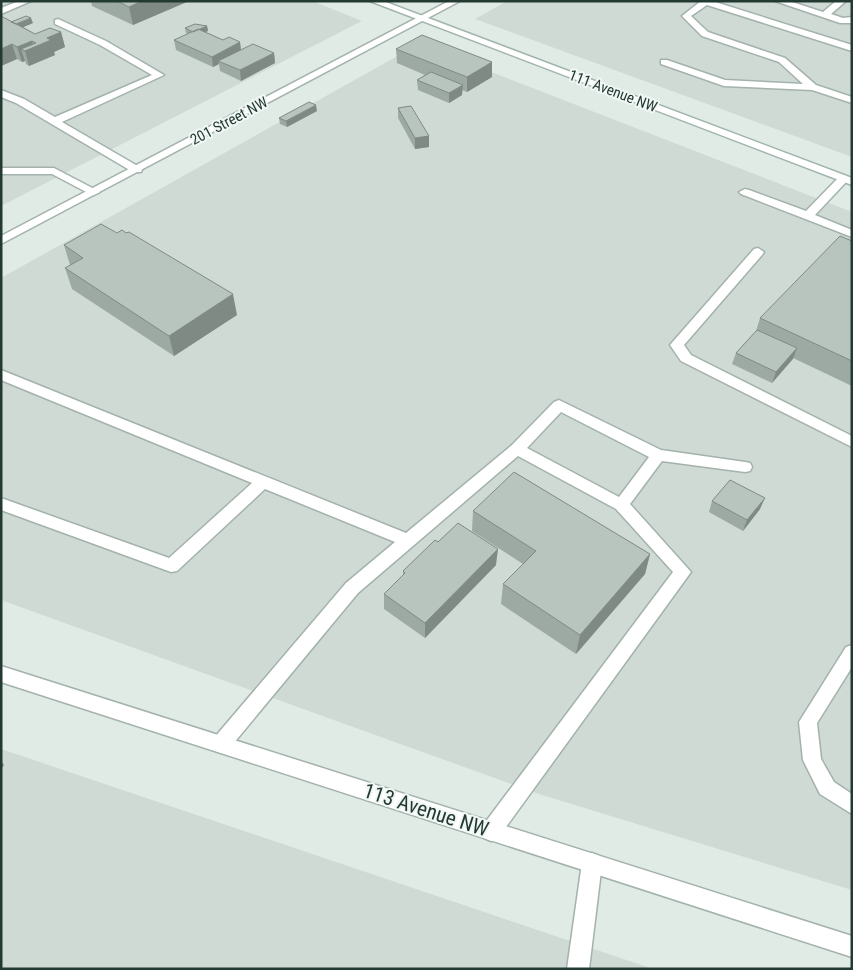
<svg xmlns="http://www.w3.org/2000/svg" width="853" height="970" font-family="'Roboto Condensed',sans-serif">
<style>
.built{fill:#cfdad4}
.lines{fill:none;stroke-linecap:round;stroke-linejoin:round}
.lane-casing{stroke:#a4b2ac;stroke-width:3}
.street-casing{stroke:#a4b2ac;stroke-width:3}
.secondary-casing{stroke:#a1b5ac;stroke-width:3}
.lane{fill:#fff;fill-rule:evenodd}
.street{fill:#fff;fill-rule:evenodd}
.secondary{fill:#fff;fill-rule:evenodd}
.wall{fill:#9da9a3}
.shaded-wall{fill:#808a85}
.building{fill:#b7c5be;stroke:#808a85}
.labels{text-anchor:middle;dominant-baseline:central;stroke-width:4;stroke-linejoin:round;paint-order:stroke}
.far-street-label{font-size:15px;fill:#233a32;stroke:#f1f7f4}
.near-street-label{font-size:21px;fill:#233a32;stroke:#f1f7f4}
</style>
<rect width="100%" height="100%" fill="#e1ebe6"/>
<!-- built -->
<path class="built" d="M 4,1 L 312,1 L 362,21 L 1,206 L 1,2 Z
M 507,1 L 852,1 L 852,157 L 475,19 Z
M 419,44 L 852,212 L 852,890 L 539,794 L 1,600 L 1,278 Z
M 1,749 L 653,969 L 1,969 Z"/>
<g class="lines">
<defs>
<path id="lane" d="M 19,1 L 31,1 L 1,14 L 1,8 Z
M 701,1 L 712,1 L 852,45 L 852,51 L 707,5 L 691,16 L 708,32 L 785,58 L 816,85 L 852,97 L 852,103 L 812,90 L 724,86 L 661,64 L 661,60 L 667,60 L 725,80 L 803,84 L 779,62 L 702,36 L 682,16 Z
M 775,1 L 789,1 L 823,12 L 836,1 L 846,1 L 831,14 L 843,18 L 852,17 L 852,23 L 840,23 Z
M 58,19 L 106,41 L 164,75 L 62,122 L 141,168 L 142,170 L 141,172 L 133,172 L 16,103 L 1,97 L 1,90 L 24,99 L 55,117 L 152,75 L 100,45 L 55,24 L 55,20 Z
M 1,168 L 54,168 L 100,192 L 94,195 L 90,194 L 52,174 L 1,174 Z
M 844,175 L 849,178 L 848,180 L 815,215 L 852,230 L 852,237 L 741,194 L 739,192 L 745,189 L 749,190 L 806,211 L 840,176 Z
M 758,248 L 764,252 L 762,255 L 684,345 L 691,355 L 852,436 L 852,447 L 681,361 L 670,345 L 754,249 Z
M 1,370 L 406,533 L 512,445 L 554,402 L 559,400 L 661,450 L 745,462 L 750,463 L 752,467 L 750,471 L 745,472 L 662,461 L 630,504 L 691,572 L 498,838 L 491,841 L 484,838 L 481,831 L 484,824 L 673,572 L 616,509 L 518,456 L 358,593 L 228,750 L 221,753 L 214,750 L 212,744 L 214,738 L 346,583 L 395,542 L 265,489 L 177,571 L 171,572 L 1,510 L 1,498 L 169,558 L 252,483 L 1,380 ZM 561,412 L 649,457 L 619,497 L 527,448 Z
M 852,645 L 852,667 L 817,723 L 821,759 L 834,782 L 852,794 L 852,814 L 820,794 L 803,760 L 799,722 L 846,647 Z
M 592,853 L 599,856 L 602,863 L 589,969 L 567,969 L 582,863 L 585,856 Z"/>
<path id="street" d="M 449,1 L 460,1 L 1,244 L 1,236 Z
M 1,666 L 852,936 L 852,957 L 1,682 Z"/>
<path id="secondary" d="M 370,1 L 383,1 L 852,178 L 852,185 Z"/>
</defs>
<!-- lane casing -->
<use href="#lane" class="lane-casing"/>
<!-- street casing -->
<use href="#street" class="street-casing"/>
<!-- secondary casing -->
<use href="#secondary" class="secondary-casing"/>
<!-- lane -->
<use href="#lane" class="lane"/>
<!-- street -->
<use href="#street" class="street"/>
<!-- secondary -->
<use href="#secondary" class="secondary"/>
</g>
<!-- wall -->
<path class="wall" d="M 91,1 L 189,1 L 133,25 L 92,6 Z
M 11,22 L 33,23 L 23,27 L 35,34 L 61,32 L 65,47 L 54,52 L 55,55 L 29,66 L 26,64 L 25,61 L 22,62 L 17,59 L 1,66 Z
M 207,26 L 208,31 L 205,32 L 223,40 L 240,42 L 241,50 L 274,53 L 275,63 L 241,81 L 220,71 L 219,64 L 213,67 L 176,50 L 174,40 L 188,34 L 186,33 L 185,28 Z
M 396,49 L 492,77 L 467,92 L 462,90 L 462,95 L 449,103 L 418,90 L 417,80 L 425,75 L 397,63 Z
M 398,108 L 429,136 L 429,147 L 415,149 L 398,118 Z
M 317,111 L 287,127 L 280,124 L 279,118 Z
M 117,233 L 126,233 L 237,315 L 174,356 L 72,289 L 65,268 L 70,265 L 64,245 Z
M 852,241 L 852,386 L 793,358 L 772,383 L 732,364 L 736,353 L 756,331 L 760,318 Z
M 712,501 L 760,509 L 743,531 L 709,512 Z
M 473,511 L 650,554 L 645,574 L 576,654 L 501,604 L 503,584 L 523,564 L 472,531 Z
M 438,542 L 496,565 L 425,638 L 384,609 L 384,594 L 403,575 L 403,571 Z"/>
<!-- shaded-wall -->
<path class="shaded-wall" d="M 142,1 L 189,1 L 133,25 L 129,7 Z
M 31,18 L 33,23 L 14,31 L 12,26 Z
M 207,26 L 208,31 L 194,37 L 193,32 Z
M 61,32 L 65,47 L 54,52 L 55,55 L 29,66 L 25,51 L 21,49 L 25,61 L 22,62 L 17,47 L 32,41 L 34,47 L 47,38 Z
M 240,42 L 241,52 L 218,61 L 219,64 L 213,67 L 212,57 Z
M 12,44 L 17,59 L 1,66 L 1,49 Z
M 274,53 L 275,63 L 241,81 L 240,70 Z
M 492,62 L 492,77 L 467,92 L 467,77 Z
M 463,85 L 462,95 L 449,103 L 449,93 Z
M 316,105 L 317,111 L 287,127 L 286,121 Z
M 429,136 L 429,147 L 415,149 L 415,138 Z
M 233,294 L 237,315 L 174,356 L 169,336 Z
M 797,348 L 793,359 L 772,383 L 776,372 Z
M 765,498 L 760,509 L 743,531 L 747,520 Z
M 498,549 L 496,565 L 425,638 L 425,623 Z
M 650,554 L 645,574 L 576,654 L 580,635 Z
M 1,761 L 4,765 L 1,769 Z"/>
<!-- building -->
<path class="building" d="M 117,1 L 142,1 L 129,7 Z
M 1,16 L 35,34 L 50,28 L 61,32 L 47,38 L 51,40 L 25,51 L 21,49 L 36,43 L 32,41 L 17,47 L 12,44 L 1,49 Z
M 26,16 L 31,18 L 16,24 L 11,22 Z
M 195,24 L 207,26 L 193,32 L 185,28 Z
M 198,29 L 223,40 L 229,37 L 240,42 L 212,57 L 174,40 Z
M 422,35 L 492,62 L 467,77 L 396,49 Z
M 253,44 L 274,53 L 240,70 L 218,61 Z
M 431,72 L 463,85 L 449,93 L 417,80 Z
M 309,102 L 316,105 L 286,121 L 279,118 Z
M 411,106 L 429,136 L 415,138 L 398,108 Z
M 101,224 L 117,233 L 122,230 L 126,233 L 129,232 L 233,294 L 169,336 L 65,268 L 83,258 L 64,245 Z
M 840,236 L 852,241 L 852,361 L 760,318 Z
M 757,330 L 797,348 L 776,372 L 736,353 Z
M 514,472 L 650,554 L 580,635 L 503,584 L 536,551 L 473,511 Z
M 730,480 L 765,498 L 747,520 L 712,501 Z
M 458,523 L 498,549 L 425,623 L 384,594 L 405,573 L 403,571 L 435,540 L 438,542 Z"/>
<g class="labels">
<!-- far-street labels -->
<g class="far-street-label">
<text transform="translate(613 91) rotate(21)">111 Avenue NW</text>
<text transform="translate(229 121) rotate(-28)">201 Street NW</text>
</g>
<!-- near-street labels -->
<g class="near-street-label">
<text transform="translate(426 810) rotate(18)">113 Avenue NW</text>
</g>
</g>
<!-- border -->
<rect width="853" height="970" fill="none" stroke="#233a32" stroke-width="5"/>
</svg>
